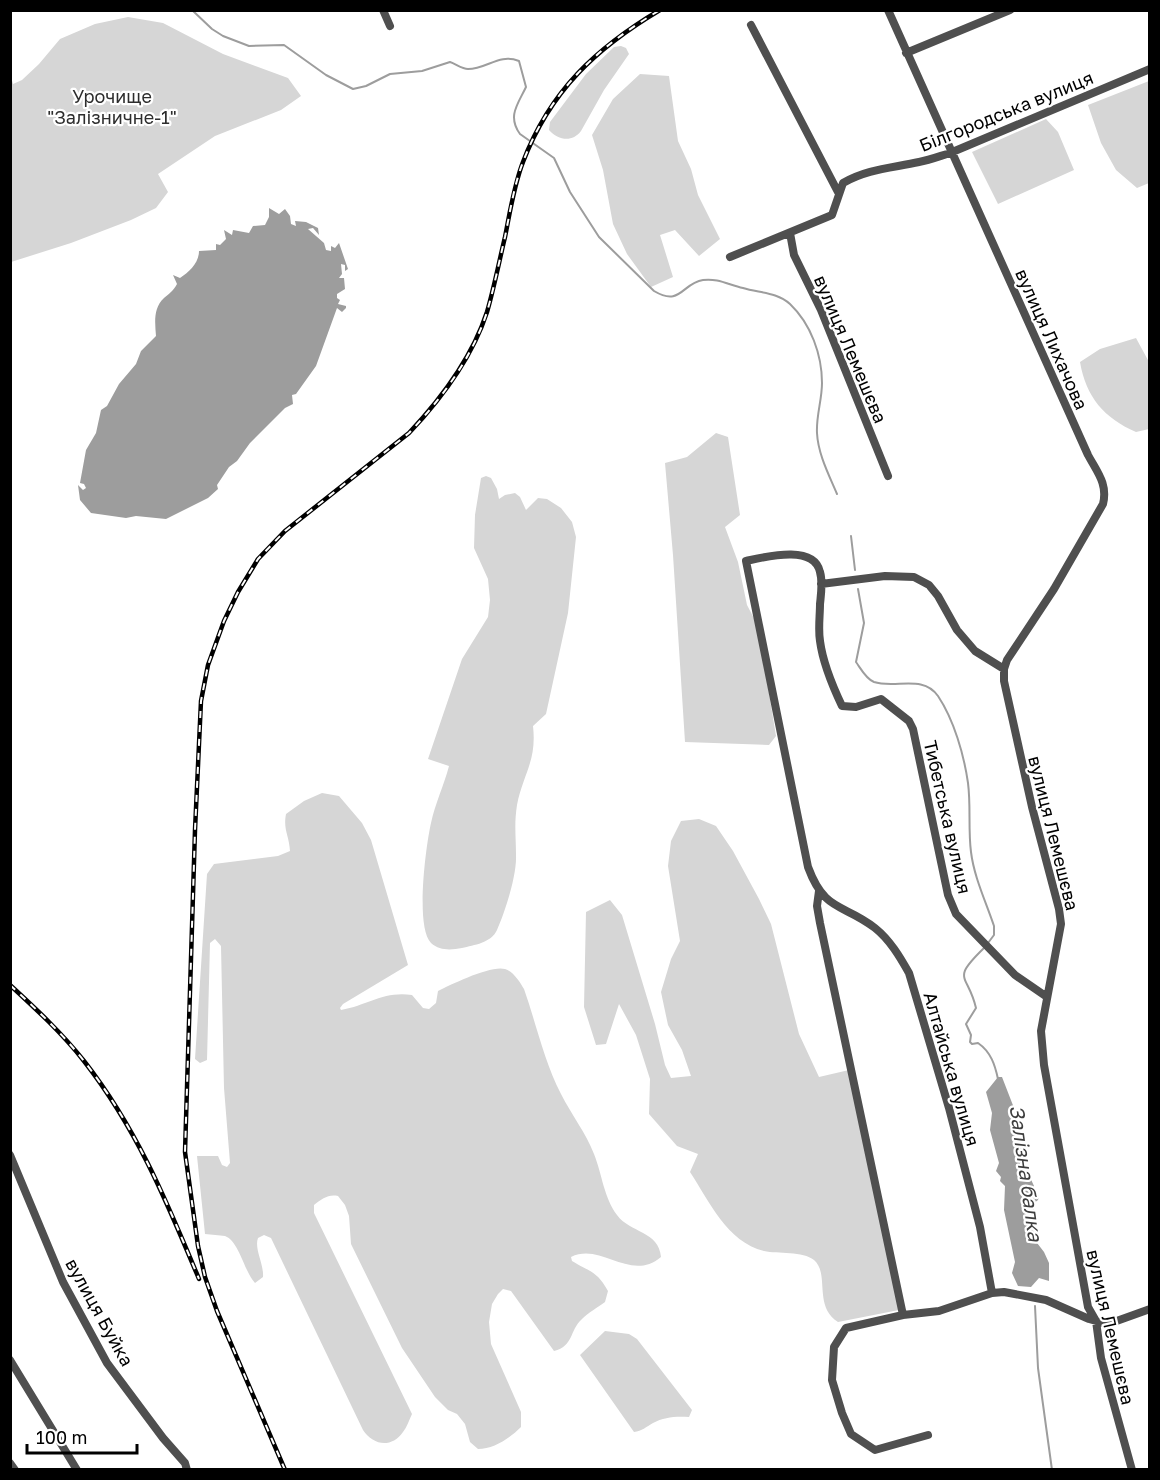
<svg xmlns="http://www.w3.org/2000/svg" width="1160" height="1480" font-family="'Golos Text',sans-serif">
<style>
.green{fill:#d6d6d6}
.water{fill:#9d9d9d}
.lines{fill:none;stroke-linecap:round;stroke-linejoin:round}
.stream{stroke:#9d9d9d;stroke-width:2}
.minor{stroke:#4f4f4f;stroke-width:8}
.rail-casing{stroke:#000;stroke-width:4.5}
.rail{stroke:#fff;stroke-width:2;stroke-dasharray:7;stroke-linecap:butt}
.labels{text-anchor:middle;dominant-baseline:central;stroke-width:4.5;stroke-linejoin:round;paint-order:stroke}
.park-label{font-size:18px;fill:#2d2d2d;stroke:#fff}
.street-label{font-size:18px;fill:#000;stroke:#fff}
.water-label{font-size:20px;font-style:italic;fill:#3e3e3e;stroke:#fff}
</style>
<rect width="100%" height="100%" fill="#fff"/>
<!-- green -->
<path class="green" d="M 128,17 L 163,23 L 223,54 L 288,78 L 301,96 L 281,110 L 215,136 L 158,174 L 168,192 L 156,208 L 131,220 L 71,243 L 11,262 L 11,77 L 13,84 L 22,80 L 39,64 L 60,39 L 95,24 Z
M 621,46 L 626,48 L 629,54 L 604,90 L 581,131 C 572,143 558,140 549,130 L 550,122 L 586,74 L 614,47 Z
M 640,74 L 669,76 L 678,141 L 691,169 L 698,195 L 720,239 L 699,256 L 675,230 L 660,235 L 673,277 L 651,287 L 627,254 L 613,224 L 603,170 L 592,135 L 613,99 Z
M 1149,81 L 1149,183 L 1137,188 L 1116,170 L 1101,143 L 1088,105 Z
M 1046,119 L 1058,132 L 1074,170 L 998,204 L 972,152 Z
M 1136,338 L 1149,362 L 1149,429 L 1136,432 C 1104,418 1086,397 1080,362 L 1100,349 Z
M 716,433 L 728,437 L 740,515 L 725,527 L 738,562 L 747,605 L 758,626 L 776,736 L 769,745 L 685,742 L 673,555 L 665,463 L 687,457 Z
M 486,476 L 491,478 L 497,489 L 499,499 L 505,495 L 515,493 L 520,497 L 526,510 L 538,498 L 547,499 L 561,508 L 572,522 L 576,537 L 568,613 L 546,714 L 533,726 C 537,761 523,774 517,805 C 514,824 516,837 516,855 C 517,875 505,912 497,930 C 491,943 474,945 462,948 C 451,950 440,951 431,943 C 415,927 426,845 431,823 C 435,804 444,785 449,766 L 428,759 L 462,659 L 488,617 L 490,600 L 488,579 L 474,548 L 475,515 L 481,478 Z
M 322,793 L 339,796 L 362,823 L 371,840 L 408,965 L 343,1004 L 340,1008 L 341,1010 C 369,1005 383,991 412,995 L 423,1008 L 429,1009 L 436,1003 L 438,991 C 452,984 491,965 505,969 C 513,971 520,982 524,989 C 536,1023 544,1061 561,1094 C 571,1114 586,1133 594,1154 C 602,1174 604,1198 617,1215 C 630,1233 659,1231 661,1257 C 630,1283 602,1242 571,1257 L 572,1261 C 590,1272 597,1271 608,1291 L 605,1302 C 598,1307 588,1313 582,1319 C 569,1331 574,1346 554,1351 L 511,1291 L 503,1289 L 498,1294 L 492,1304 L 489,1322 L 491,1344 L 521,1412 L 521,1427 C 510,1438 494,1449 478,1449 L 470,1442 L 465,1424 L 457,1414 L 448,1410 L 435,1397 L 402,1348 L 351,1244 L 349,1216 L 345,1205 L 338,1196 C 328,1194 322,1199 314,1205 L 314,1213 L 412,1414 C 409,1420 407,1427 403,1432 C 391,1449 373,1445 363,1430 L 271,1238 L 264,1235 L 258,1238 C 254,1249 264,1264 263,1277 L 255,1283 C 244,1271 239,1241 225,1236 C 219,1235 212,1235 205,1234 L 197,1156 L 218,1156 L 222,1165 L 227,1167 L 230,1163 L 224,1088 L 221,946 L 215,939 L 210,943 L 207,1060 L 200,1063 L 195,1059 L 207,874 L 214,864 L 278,856 L 290,851 C 289,835 283,830 286,814 L 304,801 Z
M 699,819 L 716,826 L 733,851 L 759,899 L 771,924 L 799,1034 L 819,1077 L 849,1070 L 899,1310 L 838,1322 C 813,1306 830,1274 814,1260 C 803,1251 778,1254 764,1251 C 727,1242 709,1201 690,1172 L 698,1154 L 677,1146 L 649,1114 L 650,1079 L 636,1035 L 619,1004 L 606,1044 L 596,1045 L 584,1007 L 586,912 L 610,900 L 622,915 L 655,1024 L 665,1065 L 671,1078 L 691,1076 L 682,1050 L 668,1025 L 661,992 L 671,959 L 680,941 L 668,866 L 671,841 L 681,821 Z
M 605,1331 L 629,1334 L 637,1339 L 692,1410 L 689,1417 C 676,1416 664,1417 653,1423 C 646,1427 642,1431 634,1432 L 580,1355 Z"/>
<!-- water -->
<path class="water" d="M 269,208 L 279,214 L 285,209 L 290,216 L 291,224 L 296,226 L 295,221 L 306,222 L 318,228 L 319,235 L 313,228 L 308,229 L 324,243 L 326,250 L 331,251 L 331,246 L 335,248 L 339,243 L 348,269 L 345,271 L 345,265 L 341,264 L 342,274 L 339,278 L 344,278 L 345,289 L 337,294 L 337,298 L 340,300 L 338,304 L 346,306 L 346,308 L 342,312 L 337,308 L 316,366 L 296,394 L 292,395 L 293,404 L 285,408 L 250,443 L 237,461 L 229,467 L 217,485 L 218,489 L 208,498 L 166,519 L 136,516 L 126,518 L 91,513 L 80,500 L 78,485 L 83,490 L 86,488 L 84,484 L 80,483 L 86,450 L 96,433 L 101,410 L 107,406 L 119,384 L 136,364 L 141,351 L 156,336 C 155,323 153,308 164,298 C 170,293 173,291 177,284 L 173,275 L 180,278 C 189,272 199,263 199,251 L 216,250 L 216,244 L 220,245 L 226,239 L 224,230 L 232,235 L 233,230 L 249,233 L 253,226 L 265,225 L 269,217 Z
M 998,1077 L 1002,1077 L 1014,1108 L 1015,1126 L 1021,1134 L 1022,1160 L 1034,1186 L 1033,1191 L 1039,1196 L 1038,1200 L 1034,1203 L 1034,1239 L 1044,1252 L 1049,1263 L 1049,1281 L 1039,1278 L 1031,1287 L 1018,1286 L 1012,1273 L 1015,1262 L 1004,1210 L 1005,1186 L 1000,1181 L 1001,1177 L 996,1171 L 999,1163 L 990,1130 L 992,1113 L 986,1092 Z"/>
<g class="lines">
<!-- stream -->
<path class="stream" d="M 192,10 L 212,29 L 223,36 L 249,46 L 284,45 L 326,75 L 353,89 L 366,86 L 390,74 L 422,71 L 450,62 C 456,64 462,69 468,69 C 487,69 499,53 519,61 L 526,87 C 518,104 507,116 520,134 L 554,158 L 570,192 L 599,237 L 654,291 C 681,307 682,283 703,280 C 718,278 729,285 743,288 C 759,293 777,292 790,304 C 811,324 822,355 822,383 C 822,400 816,416 817,433 C 818,454 829,475 837,494
M 851,536 L 855,570
M 858,589 L 864,623 L 856,662 C 861,669 866,679 874,682 C 895,689 923,674 938,696 C 954,720 964,755 968,783 C 971,806 968,829 971,852 C 974,877 986,902 994,926 L 994,935 L 988,943
M 984,948 C 950,981 968,973 976,1008 L 966,1024 L 971,1035 L 970,1042 L 972,1044 L 978,1043 C 991,1052 995,1065 998,1079
M 1035,1306 L 1038,1368 L 1052,1470"/>
<!-- minor -->
<path class="minor" d="M 383,10 L 390,26
M 888,10 L 1088,455 C 1097,472 1108,484 1103,504 L 1054,589 L 1007,660 L 1004,669 L 1004,681 L 1032,807 L 1059,909 L 1061,924 L 1041,1031 L 1044,1065 L 1088,1307 L 1096,1321 L 1101,1358 L 1132,1470
M 751,25 L 839,194
M 906,53 L 1010,10
M 790,233 L 794,255 L 821,310 L 888,476
M 730,257 L 832,215 L 843,183 C 867,169 892,168 919,162 C 930,160 940,156 950,153 L 1150,69
M 821,584 L 885,576 L 914,577 L 929,585 L 938,596 L 957,630 L 975,651 L 1004,669
M 819,891 L 817,906 L 820,923 L 903,1315
M 10,1155 L 63,1282 L 107,1363 L 163,1438 L 185,1463 L 187,1470
M 992,1293 L 980,1227 L 949,1108 L 909,973 C 900,957 890,940 875,928 C 843,903 825,913 808,867 L 746,561 C 765,557 814,544 820,572 C 823,582 821,594 820,604 C 820,616 818,629 820,641 C 823,664 832,685 842,706 L 856,707 L 881,699 L 909,721 L 913,729 L 948,895 L 956,914 L 1015,975 L 1047,997
M 10,1360 L 77,1470
M 928,1435 L 875,1450 L 851,1434 L 842,1413 L 832,1380 L 834,1347 L 846,1328 L 903,1315 L 939,1311 L 992,1293 L 1004,1292 L 1046,1300 L 1089,1319 L 1103,1323 L 1111,1323 L 1150,1309
M 10,1463 L 15,1470"/>
<defs>
<path id="rail" d="M 10,985 C 36,1009 62,1033 84,1061 C 137,1129 166,1200 199,1279
M 285,1470 L 217,1311 L 205,1277 L 198,1246 L 185,1152 L 195,830 L 201,701 L 208,665 L 224,621 L 238,592 L 258,559 L 285,531 L 409,433 C 442,398 472,358 487,312 C 494,288 499,262 505,237 C 510,212 514,185 523,162 C 550,91 596,48 660,10"/>
</defs>
<!-- rail casing -->
<use href="#rail" class="rail-casing"/>
<!-- rail -->
<use href="#rail" class="rail"/>
</g>
<g class="labels">
<!-- park labels -->
<g class="park-label">
<text x="112" y="96">Урочище<tspan x="112" dy="21">"Залізничне-1"</tspan></text>
</g>
<!-- street labels -->
<g class="street-label">
<text transform="translate(1006 111) rotate(-22)">Білгородська вулиця</text>
<text transform="translate(1052 339) rotate(66)">вулиця Лихачова</text>
<text transform="translate(851 349) rotate(67)">вулиця Лемешєва</text>
<text transform="translate(948 817) rotate(77)">Тибетська вулиця</text>
<text transform="translate(1054 833) rotate(76)">вулиця Лемешєва</text>
<text transform="translate(952 1069) rotate(74)">Алтайська вулиця</text>
<text transform="translate(100 1312) rotate(61)">вулиця Буйка</text>
<text transform="translate(1111 1327) rotate(77)">вулиця Лемешєва</text>
</g>
<!-- water labels -->
<g class="water-label">
<text transform="translate(1027 1173) rotate(82)">Залізна балка</text>
</g>
</g>
<!-- border -->
<rect width="1160" height="1480" fill="none" stroke="#000000" stroke-width="24"/>
<!-- scale -->
<path d="M27 1444v9h110v-9" fill="none" stroke="#000000" stroke-width="3"/>
<text x="36" y="1444" font-size="18" fill="#000000" stroke="#ffffff" stroke-width="4.5" paint-order="stroke">100 m</text>
</svg>
